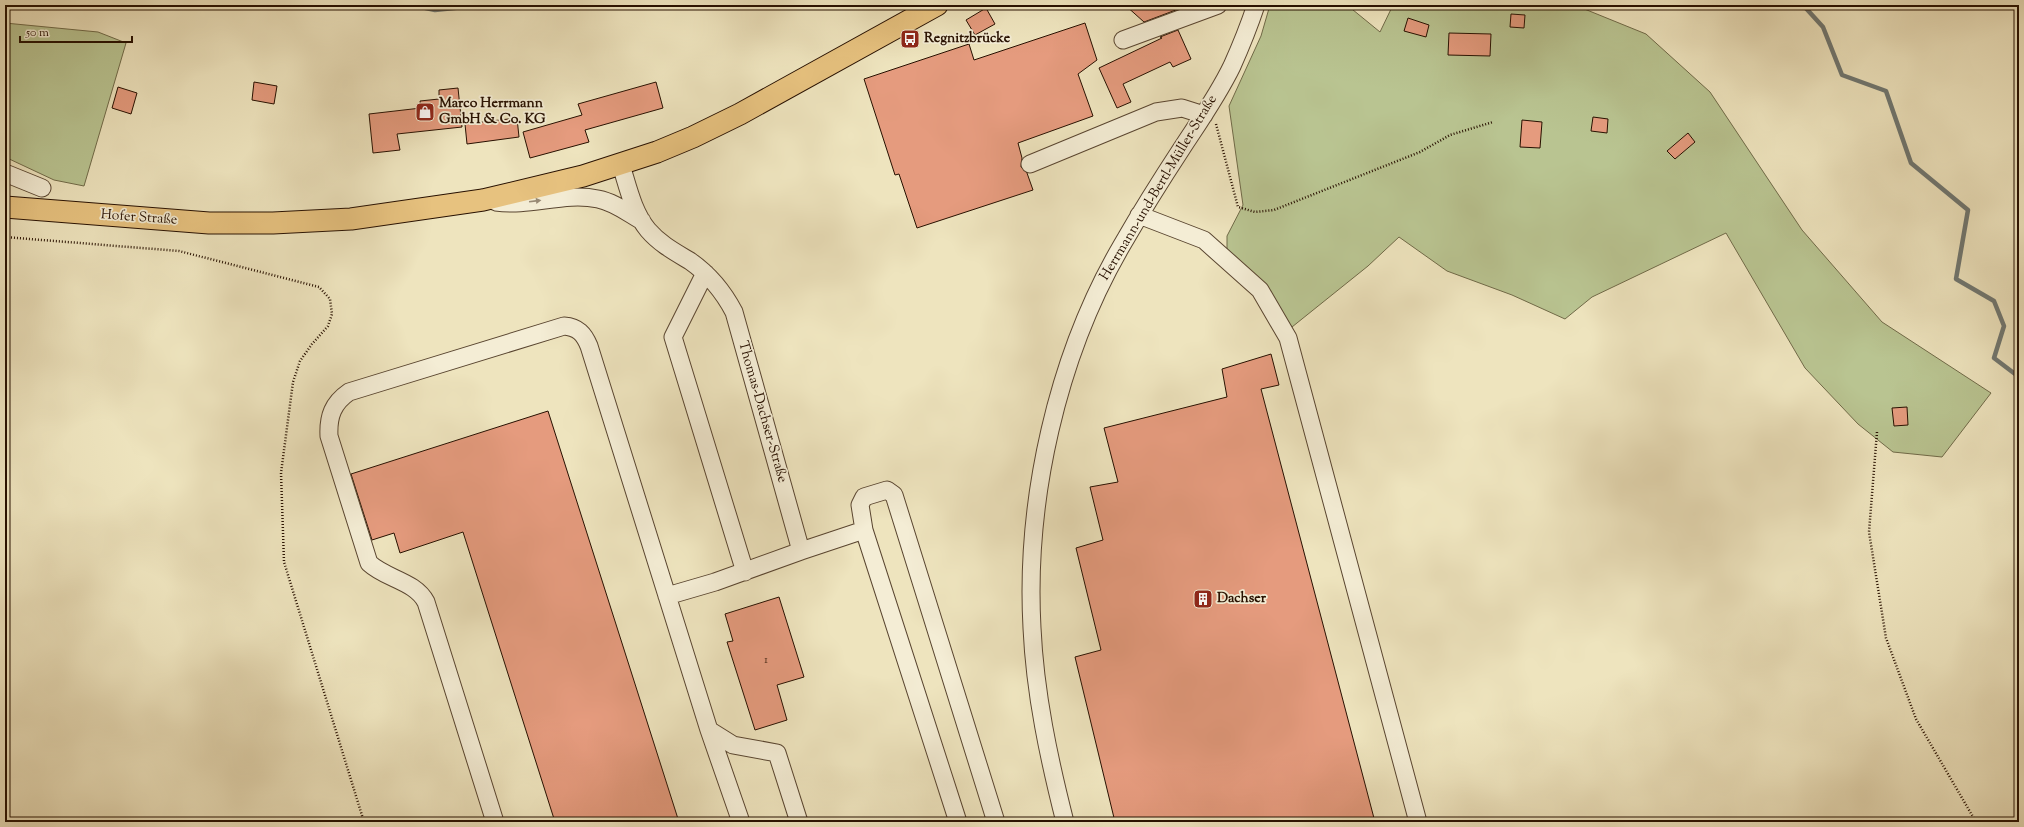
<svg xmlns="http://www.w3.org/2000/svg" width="2024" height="827" font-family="'Sorts Mill Goudy',serif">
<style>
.green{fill:#b9c491;stroke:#706a48}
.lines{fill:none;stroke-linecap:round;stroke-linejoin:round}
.stream{stroke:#707771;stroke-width:4.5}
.building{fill:#e59b7e;stroke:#271000}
.minor-casing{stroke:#594530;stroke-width:19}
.major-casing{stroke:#271000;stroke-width:23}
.path{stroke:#271000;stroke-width:2.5;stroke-dasharray:1 2;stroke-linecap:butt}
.minor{stroke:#f4edd5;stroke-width:17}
.major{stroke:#e7c27f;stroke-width:21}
.oneway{fill:#988a75}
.labels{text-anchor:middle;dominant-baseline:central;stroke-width:3.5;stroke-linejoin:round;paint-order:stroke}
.number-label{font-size:12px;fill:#563320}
.poi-label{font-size:14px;font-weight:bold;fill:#271000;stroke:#f4edd5;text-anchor:start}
.street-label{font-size:14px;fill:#271000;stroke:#f4edd5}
</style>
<rect width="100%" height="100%" fill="#eee4be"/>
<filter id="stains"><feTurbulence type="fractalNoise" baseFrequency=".005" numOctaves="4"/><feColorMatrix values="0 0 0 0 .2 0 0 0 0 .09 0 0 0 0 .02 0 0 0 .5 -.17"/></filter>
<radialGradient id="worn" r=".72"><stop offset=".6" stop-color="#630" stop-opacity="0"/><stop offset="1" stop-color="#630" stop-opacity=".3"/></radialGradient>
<!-- green -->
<path class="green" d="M 1270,5 L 1347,5 L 1380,32 L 1393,5 L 1570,5 L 1582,8 L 1646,34 L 1710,92 L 1802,230 L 1882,322 L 1991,393 L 1942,457 L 1893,452 L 1858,424 L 1805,368 L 1726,233 L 1592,297 L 1565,319 L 1512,295 L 1447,271 L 1399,237 L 1368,266 L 1292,327 L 1259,282 L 1227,253 L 1227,236 L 1243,205 L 1229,106 L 1261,36 Z
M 5,23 L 98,32 L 126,43 L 84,186 L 54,180 L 5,157 Z"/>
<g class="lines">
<!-- stream -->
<path class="stream" d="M 412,5 L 435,10 L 483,5
M 1803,5 L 1823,27 L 1842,75 L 1886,91 L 1911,163 L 1968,210 L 1956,279 L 1994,301 L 2004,326 L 1994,358 L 2019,377"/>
</g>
<!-- building -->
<path class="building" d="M 1125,5 L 1189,5 L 1144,22 Z
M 986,8 L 995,24 L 975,35 L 966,20 Z
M 1511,14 L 1525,15 L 1524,28 L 1510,27 Z
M 1408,18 L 1429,25 L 1426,37 L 1404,31 Z
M 1085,23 L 1097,60 L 1078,74 L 1093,116 L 1018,143 L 1022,158 L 1021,167 L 1027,173 L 1033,190 L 917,228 L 899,174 L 895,175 L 864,79 L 969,44 L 974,60 Z
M 1178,30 L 1191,59 L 1173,67 L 1170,62 L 1123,84 L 1131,102 L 1117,108 L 1099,68 L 1162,38 L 1160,37 Z
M 1449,33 L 1491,34 L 1490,56 L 1448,55 Z
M 254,82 L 277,86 L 274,104 L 252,100 Z
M 656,82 L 663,108 L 585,130 L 589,142 L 530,158 L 523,132 L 582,115 L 578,104 Z
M 118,87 L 137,93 L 131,114 L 112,108 Z
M 458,88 L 462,127 L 397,134 L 400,150 L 373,153 L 369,114 L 421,108 L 420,101 L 439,99 L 439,90 Z
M 1593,117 L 1608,119 L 1607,133 L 1591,131 Z
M 517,118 L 519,137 L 467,144 L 465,124 Z
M 1522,120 L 1542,122 L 1540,148 L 1520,147 Z
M 1688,133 L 1695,142 L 1675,159 L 1667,151 Z
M 1271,354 L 1279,385 L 1261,389 L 1375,822 L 1115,822 L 1075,657 L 1101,650 L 1076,548 L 1103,540 L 1090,487 L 1118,482 L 1104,428 L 1227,397 L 1222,369 Z
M 1907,407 L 1908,425 L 1894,426 L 1892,408 Z
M 548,411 L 679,822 L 555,822 L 463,532 L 400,553 L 394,533 L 372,540 L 351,474 Z
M 779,597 L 804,677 L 777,685 L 787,720 L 755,730 L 727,642 L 733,641 L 725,614 Z"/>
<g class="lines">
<defs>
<path id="minor" d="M 1123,40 L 1218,5
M 1030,164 L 1156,112 L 1182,108 L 1204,115
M 621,165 C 628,187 633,212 648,230 C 660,244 675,252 690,261 C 710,275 723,291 734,312 L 801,551 L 715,582 L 667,596
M 5,173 L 42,188
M 496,202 C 530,207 564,192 598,199 C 614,202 628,213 642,221
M 1139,215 L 1204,240 L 1260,290 L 1288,338 L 1418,822
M 705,273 L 673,337 L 745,572
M 864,530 L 860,505 L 864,497 L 887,490 L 894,495 L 996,822
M 801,551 L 864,530 L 958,822
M 709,730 L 733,745 L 777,753 L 799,822
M 495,822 L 426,602 C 415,581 386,579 369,563 L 329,436 C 328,416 333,403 349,392 L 564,326 C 578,327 584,334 589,346 L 709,730 L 741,822
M 1065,822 C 1049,759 1035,694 1032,628 C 1025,500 1057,356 1122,245 C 1141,212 1161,180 1182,148 C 1199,122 1218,95 1232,66 C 1241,46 1249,26 1256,5"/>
<path id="major" d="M 5,207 L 209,223 L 273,223 L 351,219 L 483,200 L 583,176 L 657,152 L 693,137 L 740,114 L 937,5"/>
</defs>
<!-- minor casing -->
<use href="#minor" class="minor-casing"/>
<!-- major casing -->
<use href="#major" class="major-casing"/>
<!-- path -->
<path class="path" d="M 1216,124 L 1238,207 L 1255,212 L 1274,210 L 1420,152 L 1450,135 L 1493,122
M 5,237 L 179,251 L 319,287 L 330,299 L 332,314 L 328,326 L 312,344 L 300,361 L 293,382 L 281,473 L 284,562 L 364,822
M 1877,432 L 1869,532 L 1886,638 L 1916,719 L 1976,822"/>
<!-- minor -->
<use href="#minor" class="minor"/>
<!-- major -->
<use href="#major" class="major"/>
</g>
<!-- one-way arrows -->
<defs><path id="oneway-solid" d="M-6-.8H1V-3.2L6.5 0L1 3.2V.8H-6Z"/></defs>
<use class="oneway" href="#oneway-solid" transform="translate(535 201) rotate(-7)"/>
<!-- icons -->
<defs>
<symbol id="bus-square" viewBox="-11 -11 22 22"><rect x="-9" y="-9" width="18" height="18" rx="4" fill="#8f2418" stroke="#f4edd5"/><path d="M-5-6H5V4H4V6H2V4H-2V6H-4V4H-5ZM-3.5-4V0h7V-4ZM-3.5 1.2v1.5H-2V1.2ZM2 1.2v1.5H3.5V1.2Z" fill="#fff"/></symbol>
<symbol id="shop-square" viewBox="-11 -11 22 22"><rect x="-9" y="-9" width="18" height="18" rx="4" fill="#8f2418" stroke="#f4edd5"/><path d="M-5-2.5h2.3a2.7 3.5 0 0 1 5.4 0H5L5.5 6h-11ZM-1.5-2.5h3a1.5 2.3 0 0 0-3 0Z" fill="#fff"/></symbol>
<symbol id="building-square" viewBox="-11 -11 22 22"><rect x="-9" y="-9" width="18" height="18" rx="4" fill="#8f2418" stroke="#f4edd5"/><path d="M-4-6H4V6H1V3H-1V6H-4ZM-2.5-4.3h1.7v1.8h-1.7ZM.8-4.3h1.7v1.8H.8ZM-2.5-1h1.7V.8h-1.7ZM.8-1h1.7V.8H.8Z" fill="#fff"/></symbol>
</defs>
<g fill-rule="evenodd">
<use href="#bus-square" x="899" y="28" width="22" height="22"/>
<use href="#shop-square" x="414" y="101" width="22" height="22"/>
<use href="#building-square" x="1192" y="588" width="22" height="22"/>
</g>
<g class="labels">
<!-- number labels -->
<g class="number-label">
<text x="766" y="660">1</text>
</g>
<!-- poi labels -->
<g class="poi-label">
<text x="924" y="39">Regnitzbrücke</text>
<text x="439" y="104">Marco Herrmann<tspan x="439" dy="16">GmbH &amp; Co. KG</tspan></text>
<text x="1217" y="599">Dachser</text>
</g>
<!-- street labels -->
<g class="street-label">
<text transform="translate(1159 188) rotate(-59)">Herrmann-und-Bertl-Müller-Straße</text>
<text transform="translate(139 218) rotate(4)">Hofer Straße</text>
<text transform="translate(762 412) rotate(74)">Thomas-Dachser-Straße</text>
</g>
</g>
<!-- margin -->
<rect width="2024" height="827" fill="none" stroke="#eee4be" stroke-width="20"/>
<rect x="6" y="6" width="2012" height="815" fill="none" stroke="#271000" stroke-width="2"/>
<rect x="10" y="10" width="2004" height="807" fill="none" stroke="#271000"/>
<!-- scale -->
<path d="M20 36v6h112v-6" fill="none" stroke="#271000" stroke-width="2"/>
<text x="26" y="36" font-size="12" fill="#271000" stroke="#f4edd5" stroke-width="3" paint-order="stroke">50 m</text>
<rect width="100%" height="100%" filter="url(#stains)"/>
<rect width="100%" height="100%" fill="url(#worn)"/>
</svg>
